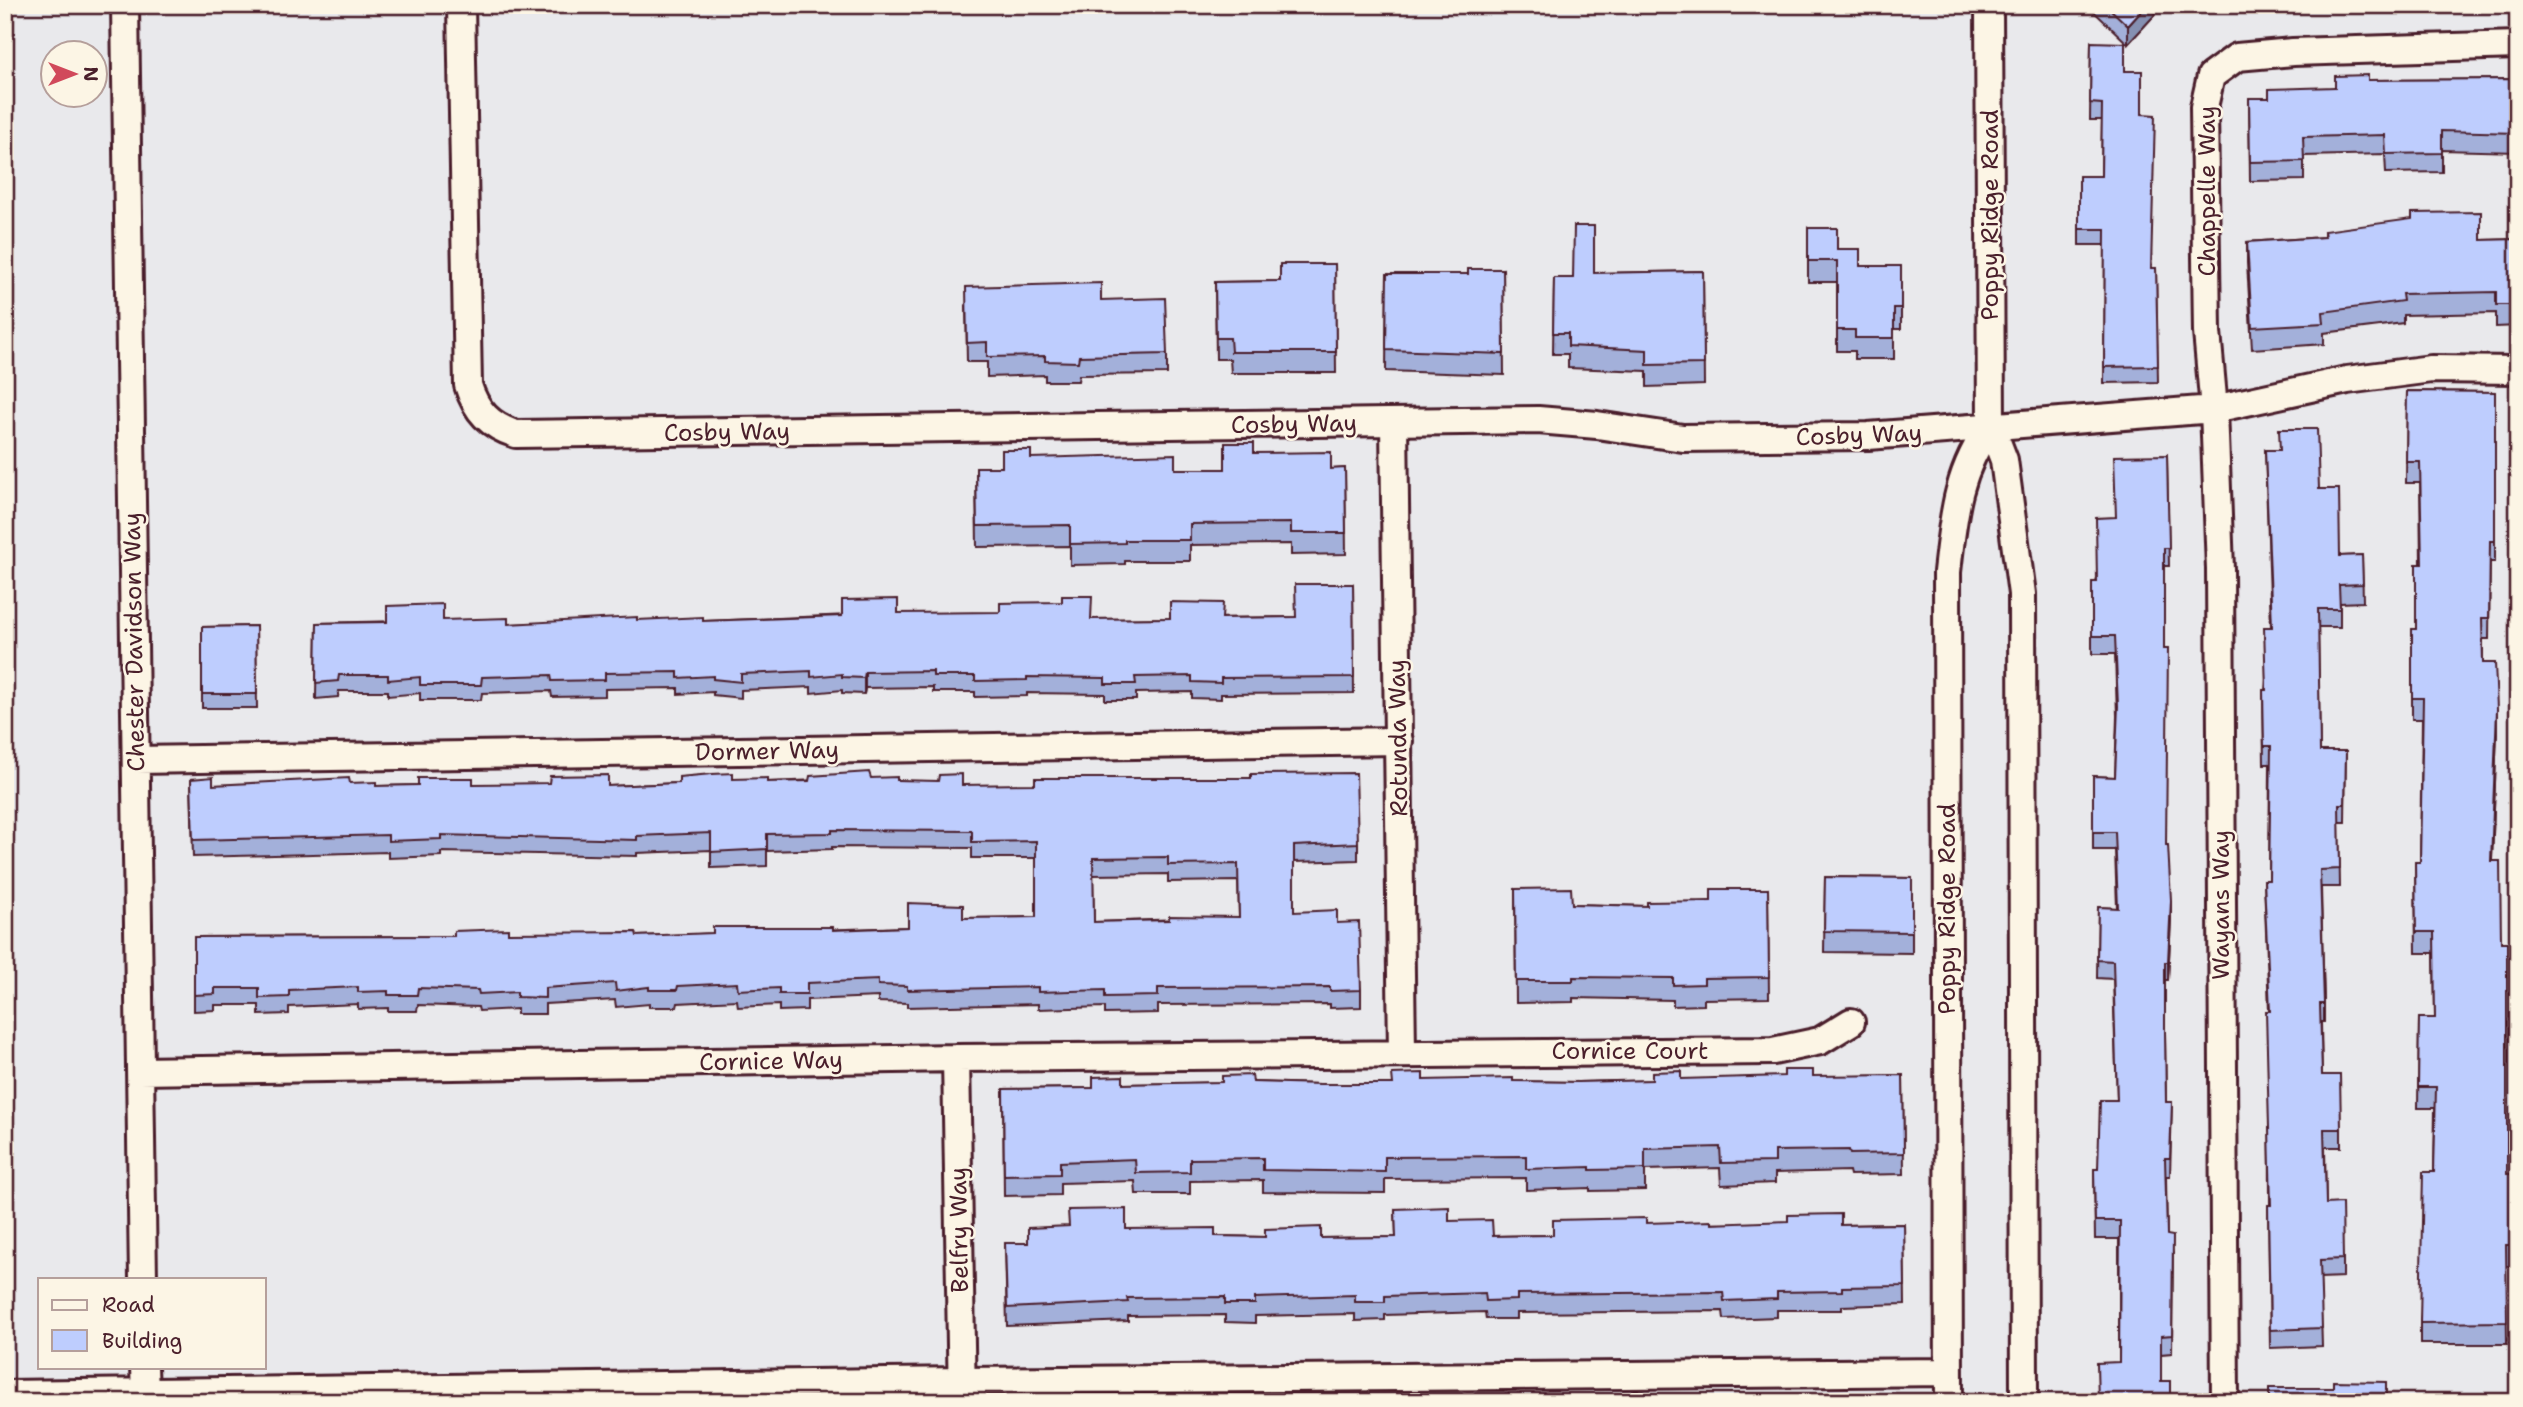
<svg xmlns="http://www.w3.org/2000/svg" width="2523" height="1407" font-family="'Shantell Sans',sans-serif">
<style>
.lines{fill:none;stroke-linecap:round;stroke-linejoin:round}
.minor-casing{stroke:#4a1f2b;stroke-width:32}
.minor{stroke:#fcf5e5;stroke-width:26}
.wall{fill:#a3b0da;stroke:#4a1f2b;stroke-width:2;fill-rule:evenodd}
.shaded-wall{fill:#8590b2;stroke:#4a1f2b;stroke-width:2}
.building{fill:#becdfe;stroke:#4a1f2b;stroke-width:2;fill-rule:evenodd}
.labels{text-anchor:middle;dominant-baseline:central;stroke-width:5;stroke-linejoin:round;paint-order:stroke}
.street-label{font-size:24px;fill:#4a1f2b;stroke:#fcf5e5}
</style>
<rect width="100%" height="100%" fill="#e9e9ec"/>
<filter id="ink" filterUnits="userSpaceOnUse"><feTurbulence type="fractalNoise" baseFrequency=".0143" numOctaves="2"/><feDisplacementMap in="SourceGraphic" scale="14" xChannelSelector="R" yChannelSelector="G"/><feConvolveMatrix kernelMatrix="1 2 1 2 8 2 1 2 1" color-interpolation-filters="sRGB"/></filter>
<g filter="url(#ink)">
<g class="lines">
<defs>
<path id="minor" d="M 125,5 L 143,1279
M 461,5 L 468,385 C 476,411 490,426 516,434 L 1538,420 L 1597,425 L 1683,438 L 1868,436 L 2214,409 L 2347,380 L 2431,369 L 2518,370
M 1989,5 L 1991,426 L 2004,460 L 2022,594 L 2024,1402
M 1394,422 L 1402,1053
M 136,760 L 1399,741
M 956,1058 L 962,1402
M 140,1071 L 956,1058 L 1773,1051 L 1820,1041 L 1851,1022
M 144,1367 L 145,1392
M 5,1394 L 962,1381 L 1948,1372
M 1949,1402 L 1947,572 C 1953,519 1957,469 1991,426
M 2225,1402 L 2220,569 L 2214,409 L 2207,332 L 2204,107 L 2211,76 L 2237,57 L 2293,52 L 2518,45"/>
</defs>
<!-- minor casing -->
<use href="#minor" class="minor-casing"/>
<!-- minor -->
<use href="#minor" class="minor"/>
</g>
<!-- wall -->
<path class="wall" d="M 2087,5 L 2167,5 L 2161,8 L 2128,44 Z
M 2254,5 L 2285,5 L 2285,9 L 2254,8 Z
M 2091,42 L 2125,71 L 2142,114 L 2152,268 L 2156,268 L 2158,382 L 2104,383 L 2105,245 L 2079,245 L 2079,176 L 2101,176 L 2102,120 L 2090,120 Z
M 2518,79 L 2518,152 L 2442,150 L 2442,172 L 2386,173 L 2385,154 L 2304,156 L 2304,180 L 2250,181 L 2249,98 L 2269,98 L 2335,87 L 2368,80 Z
M 1808,228 L 1860,266 L 1901,266 L 1901,329 L 1894,329 L 1894,359 L 1855,359 L 1855,351 L 1837,351 L 1837,282 L 1808,282 Z
M 2324,231 L 2481,240 L 2518,239 L 2518,326 L 2496,327 L 2496,313 L 2403,315 L 2403,323 L 2324,333 L 2324,344 L 2252,349 L 2247,263 L 2247,242 L 2324,237 Z
M 1335,264 L 1336,373 L 1231,373 L 1230,359 L 1216,359 L 1215,282 L 1280,281 Z
M 1503,269 L 1504,375 L 1386,371 L 1387,274 L 1468,274 Z
M 1703,271 L 1704,385 L 1647,387 L 1647,371 L 1568,368 L 1568,354 L 1553,354 L 1554,278 L 1573,278 L 1594,273 Z
M 1101,300 L 1167,354 L 1167,374 L 1079,375 L 1078,381 L 1045,381 L 1045,375 L 987,377 L 987,362 L 967,362 L 966,306 Z
M 2407,391 L 2495,392 L 2495,562 L 2490,562 L 2489,639 L 2483,639 L 2483,663 L 2497,731 L 2492,861 L 2501,942 L 2507,1174 L 2512,1174 L 2511,1266 L 2506,1266 L 2507,1344 L 2420,1344 L 2420,1323 L 2434,1172 L 2435,1108 L 2418,1108 L 2419,1018 L 2435,1018 L 2434,953 L 2416,953 L 2415,862 L 2420,862 L 2422,719 L 2412,719 L 2412,629 L 2416,629 L 2421,564 L 2420,483 L 2406,483 Z
M 2265,450 L 2319,489 L 2340,556 L 2362,555 L 2363,602 L 2340,603 L 2340,627 L 2318,627 L 2320,751 L 2346,751 L 2345,822 L 2339,822 L 2340,887 L 2321,887 L 2324,1004 L 2324,1022 L 2321,1022 L 2322,1075 L 2341,1129 L 2341,1147 L 2325,1147 L 2326,1204 L 2343,1259 L 2343,1277 L 2320,1278 L 2322,1346 L 2270,1348 L 2268,1205 L 2270,1205 L 2269,1011 L 2264,880 L 2269,880 L 2270,764 L 2264,764 L 2263,690 L 2265,690 L 2271,627 Z
M 1254,453 L 1331,469 L 1345,468 L 1346,554 L 1291,555 L 1291,544 L 1190,545 L 1190,561 L 1125,561 L 1125,564 L 1070,565 L 1070,546 L 977,547 L 976,467 L 1002,467 L 1031,458 L 1175,469 L 1225,469 Z
M 2167,455 L 2169,566 L 2164,566 L 2164,649 L 2166,845 L 2171,918 L 2168,980 L 2165,980 L 2165,1033 L 2166,1102 L 2172,1102 L 2170,1176 L 2166,1176 L 2167,1235 L 2173,1253 L 2172,1353 L 2161,1354 L 2161,1381 L 2170,1402 L 2119,1362 L 2119,1239 L 2095,1239 L 2094,1169 L 2098,1169 L 2117,1100 L 2113,979 L 2097,978 L 2098,907 L 2117,908 L 2115,850 L 2093,850 L 2093,776 L 2115,777 L 2117,716 L 2115,654 L 2092,654 L 2092,582 L 2096,582 L 2116,517 Z
M 1353,584 L 1354,693 L 1221,694 L 1221,699 L 1192,698 L 1192,692 L 1136,693 L 1136,700 L 1105,700 L 1105,694 L 1027,693 L 1027,696 L 975,697 L 975,692 L 933,692 L 933,687 L 865,688 L 864,694 L 842,693 L 842,690 L 811,693 L 811,687 L 741,690 L 741,698 L 713,695 L 713,692 L 678,694 L 678,688 L 605,689 L 605,696 L 552,697 L 551,691 L 482,693 L 481,700 L 420,700 L 420,693 L 388,696 L 388,691 L 339,691 L 338,697 L 316,699 L 317,623 L 443,620 L 508,624 L 637,620 L 703,621 L 898,613 L 1092,619 L 1295,617 Z
M 256,626 L 257,708 L 202,708 L 202,627 Z
M 871,778 L 962,785 L 1358,843 L 1358,860 L 1294,862 L 1294,912 L 1337,923 L 1361,990 L 1361,1007 L 1330,1008 L 1330,1004 L 1158,1005 L 1158,1013 L 1105,1014 L 1105,1007 L 1038,1009 L 1038,1004 L 907,1007 L 907,1003 L 878,1002 L 878,997 L 807,1000 L 807,1010 L 779,1011 L 779,1005 L 738,1007 L 737,1000 L 678,1003 L 677,1007 L 649,1007 L 649,1004 L 616,1007 L 615,1000 L 545,1004 L 545,1014 L 517,1014 L 517,1009 L 479,1011 L 478,1007 L 418,1005 L 417,1011 L 388,1011 L 388,1008 L 358,1009 L 358,1004 L 289,1007 L 289,1014 L 259,1015 L 259,1005 L 215,1005 L 215,1010 L 194,1011 L 194,937 L 454,936 L 508,933 L 637,936 L 908,927 L 963,918 L 1036,917 L 1036,858 L 972,858 L 972,848 L 832,847 L 832,849 L 767,851 L 767,866 L 711,868 L 711,850 L 637,853 L 637,856 L 441,852 L 441,856 L 388,858 L 388,852 L 193,857 L 191,779 L 213,785 L 350,783 L 376,786 L 473,784 L 608,786 L 679,783 L 733,779 L 767,782 ZM 1168,874 L 1168,882 L 1238,881 L 1239,917 L 1094,922 L 1093,875 Z
M 1825,877 L 1912,878 L 1912,953 L 1824,952 Z
M 1515,889 L 1572,904 L 1647,906 L 1711,901 L 1768,889 L 1769,998 L 1704,999 L 1704,1005 L 1673,1006 L 1673,1000 L 1573,998 L 1573,1002 L 1516,1003 Z
M 1903,1075 L 1904,1174 L 1850,1175 L 1849,1171 L 1775,1173 L 1775,1183 L 1721,1185 L 1720,1168 L 1645,1170 L 1645,1190 L 1590,1191 L 1590,1188 L 1526,1190 L 1526,1178 L 1385,1179 L 1385,1193 L 1263,1192 L 1263,1180 L 1190,1181 L 1190,1194 L 1136,1194 L 1135,1181 L 1060,1183 L 1060,1195 L 1004,1196 L 1003,1089 L 1093,1088 L 1123,1084 L 1253,1082 L 1320,1084 L 1392,1084 L 1423,1080 L 1578,1082 Z
M 1395,1209 L 1449,1221 L 1493,1236 L 1553,1235 L 1646,1223 L 1841,1225 L 1904,1224 L 1905,1304 L 1842,1306 L 1842,1310 L 1777,1310 L 1777,1317 L 1724,1319 L 1723,1311 L 1517,1313 L 1517,1319 L 1486,1319 L 1485,1312 L 1385,1315 L 1385,1320 L 1355,1321 L 1355,1314 L 1255,1316 L 1255,1323 L 1225,1322 L 1225,1315 L 1128,1316 L 1128,1321 L 1007,1326 L 1005,1243 L 1028,1243 L 1126,1229 L 1215,1236 L 1321,1238 L 1396,1237 Z"/>
<!-- shaded-wall -->
<path class="shaded-wall" d="M 2147,5 L 2167,5 L 2161,8 L 2128,44 L 2128,26 Z
M 865,672 L 865,688 L 864,694 L 864,678 Z
M 2497,709 L 2497,731 L 2491,883 L 2491,861 Z
M 2171,900 L 2171,918 L 2168,980 L 2168,962 Z"/>
<!-- building -->
<path class="building" d="M 2106,5 L 2147,5 L 2128,26 Z
M 2091,42 L 2125,43 L 2125,71 L 2142,71 L 2142,114 L 2155,115 L 2151,268 L 2156,268 L 2158,366 L 2104,367 L 2105,229 L 2079,229 L 2079,176 L 2101,176 L 2102,104 L 2090,103 Z
M 2368,75 L 2368,80 L 2518,79 L 2518,133 L 2442,131 L 2442,153 L 2386,154 L 2385,135 L 2303,137 L 2304,161 L 2250,162 L 2249,98 L 2269,98 L 2269,89 L 2335,87 L 2335,76 Z
M 2481,212 L 2481,240 L 2518,239 L 2518,305 L 2496,305 L 2496,292 L 2402,294 L 2403,301 L 2323,312 L 2324,323 L 2252,327 L 2247,242 L 2325,237 L 2324,231 L 2412,219 L 2412,213 Z
M 1574,226 L 1594,226 L 1594,273 L 1703,271 L 1704,364 L 1647,365 L 1647,350 L 1568,346 L 1568,333 L 1553,333 L 1554,278 L 1573,278 Z
M 1808,228 L 1837,228 L 1837,249 L 1860,249 L 1860,266 L 1901,266 L 1901,308 L 1894,308 L 1894,338 L 1855,338 L 1855,330 L 1837,330 L 1837,261 L 1808,261 Z
M 1280,264 L 1335,264 L 1336,352 L 1231,352 L 1230,338 L 1216,338 L 1215,282 L 1280,281 Z
M 1468,269 L 1503,269 L 1504,354 L 1386,350 L 1387,274 L 1468,274 Z
M 1101,283 L 1101,300 L 1165,298 L 1167,354 L 1079,356 L 1078,362 L 1045,361 L 1045,356 L 987,357 L 987,342 L 967,343 L 966,287 Z
M 2407,391 L 2495,392 L 2495,541 L 2490,541 L 2489,618 L 2482,618 L 2483,663 L 2495,663 L 2497,709 L 2491,861 L 2500,861 L 2501,942 L 2507,942 L 2507,1174 L 2512,1174 L 2511,1245 L 2506,1245 L 2507,1322 L 2420,1323 L 2423,1172 L 2434,1172 L 2436,1087 L 2418,1087 L 2419,1018 L 2435,1018 L 2434,932 L 2416,932 L 2415,862 L 2420,862 L 2423,698 L 2412,698 L 2412,629 L 2416,629 L 2416,564 L 2422,564 L 2420,462 L 2406,462 Z
M 2279,429 L 2317,429 L 2319,489 L 2339,489 L 2340,556 L 2362,555 L 2363,584 L 2339,585 L 2340,609 L 2318,609 L 2320,751 L 2346,751 L 2345,804 L 2339,804 L 2340,869 L 2320,870 L 2324,1004 L 2320,1004 L 2322,1075 L 2340,1075 L 2341,1129 L 2324,1129 L 2326,1204 L 2342,1203 L 2343,1259 L 2320,1260 L 2322,1328 L 2270,1330 L 2268,1205 L 2271,1205 L 2266,1011 L 2270,1011 L 2264,880 L 2269,880 L 2271,746 L 2264,746 L 2263,690 L 2266,690 L 2264,627 L 2272,627 L 2265,450 L 2280,450 Z
M 1225,443 L 1254,443 L 1254,453 L 1331,452 L 1331,469 L 1345,468 L 1346,533 L 1291,533 L 1291,523 L 1190,524 L 1190,540 L 1125,540 L 1125,543 L 1070,544 L 1070,525 L 977,526 L 976,467 L 1002,467 L 1002,450 L 1031,450 L 1031,458 L 1175,454 L 1175,469 L 1225,469 Z
M 2167,455 L 2169,548 L 2164,548 L 2164,649 L 2168,649 L 2166,845 L 2168,845 L 2171,900 L 2168,962 L 2165,962 L 2165,1032 L 2166,1102 L 2172,1102 L 2170,1158 L 2165,1158 L 2167,1235 L 2173,1236 L 2172,1335 L 2161,1336 L 2161,1381 L 2170,1381 L 2170,1402 L 2098,1402 L 2097,1363 L 2119,1362 L 2120,1221 L 2095,1221 L 2094,1169 L 2098,1169 L 2100,1100 L 2117,1100 L 2113,961 L 2097,960 L 2098,907 L 2118,908 L 2115,832 L 2093,832 L 2093,776 L 2115,777 L 2118,706 L 2115,636 L 2092,636 L 2092,582 L 2097,582 L 2096,518 L 2116,517 L 2114,456 Z
M 1295,584 L 1353,584 L 1354,677 L 1221,678 L 1221,683 L 1192,682 L 1192,676 L 1135,677 L 1136,684 L 1105,684 L 1105,678 L 1027,677 L 1027,680 L 975,681 L 975,676 L 933,676 L 933,671 L 865,672 L 864,678 L 842,677 L 842,674 L 811,677 L 811,671 L 741,674 L 741,682 L 713,679 L 713,676 L 678,678 L 678,672 L 605,673 L 605,680 L 552,681 L 551,675 L 482,677 L 481,685 L 420,685 L 420,677 L 388,680 L 388,675 L 339,675 L 338,681 L 316,683 L 317,623 L 387,622 L 387,606 L 443,604 L 443,620 L 508,618 L 508,624 L 637,617 L 637,620 L 703,617 L 703,621 L 842,616 L 842,600 L 898,599 L 898,613 L 1000,612 L 1000,603 L 1062,602 L 1062,596 L 1092,596 L 1091,619 L 1170,618 L 1170,602 L 1223,603 L 1222,618 L 1296,617 Z
M 256,626 L 257,694 L 202,694 L 202,627 Z
M 869,772 L 871,778 L 897,777 L 897,780 L 938,781 L 939,775 L 962,774 L 962,785 L 1035,784 L 1035,778 L 1251,778 L 1251,774 L 1356,773 L 1358,843 L 1294,846 L 1294,912 L 1337,910 L 1337,923 L 1359,922 L 1361,990 L 1330,991 L 1330,987 L 1158,988 L 1158,996 L 1105,997 L 1105,990 L 1038,992 L 1038,987 L 907,990 L 907,986 L 878,985 L 878,980 L 807,983 L 807,994 L 779,994 L 779,988 L 738,990 L 737,983 L 678,986 L 677,990 L 649,990 L 649,987 L 616,991 L 615,983 L 545,988 L 545,998 L 517,997 L 517,992 L 479,994 L 478,990 L 418,988 L 417,995 L 388,995 L 388,991 L 358,992 L 358,987 L 289,990 L 289,997 L 259,998 L 259,988 L 215,988 L 215,994 L 194,995 L 194,937 L 454,936 L 454,931 L 508,929 L 508,933 L 636,932 L 637,936 L 713,933 L 713,927 L 833,927 L 833,930 L 908,927 L 908,903 L 963,905 L 963,918 L 1036,917 L 1036,841 L 972,842 L 972,831 L 832,830 L 832,833 L 767,834 L 767,849 L 711,852 L 711,833 L 637,836 L 637,840 L 441,835 L 441,839 L 388,841 L 388,835 L 193,840 L 191,779 L 213,777 L 213,785 L 349,778 L 350,783 L 376,782 L 376,786 L 418,785 L 418,778 L 473,778 L 473,784 L 549,783 L 550,776 L 608,775 L 608,786 L 679,783 L 679,777 L 712,774 L 733,773 L 733,779 L 767,778 L 767,782 L 809,781 L 810,776 ZM 1168,857 L 1168,865 L 1238,864 L 1239,917 L 1169,916 L 1169,920 L 1094,922 L 1093,858 Z
M 1825,877 L 1912,878 L 1912,932 L 1824,931 Z
M 1571,888 L 1572,904 L 1647,906 L 1647,902 L 1711,901 L 1711,889 L 1768,889 L 1769,977 L 1704,978 L 1704,984 L 1673,985 L 1673,978 L 1573,977 L 1573,981 L 1516,981 L 1515,889 Z
M 1784,1070 L 1813,1070 L 1813,1076 L 1903,1075 L 1904,1153 L 1850,1154 L 1849,1150 L 1775,1151 L 1775,1162 L 1721,1163 L 1720,1147 L 1645,1149 L 1645,1169 L 1590,1170 L 1590,1167 L 1526,1169 L 1526,1156 L 1385,1157 L 1385,1172 L 1263,1170 L 1263,1158 L 1190,1159 L 1190,1172 L 1136,1173 L 1135,1159 L 1060,1162 L 1060,1174 L 1004,1175 L 1003,1089 L 1093,1088 L 1093,1077 L 1123,1076 L 1123,1084 L 1222,1082 L 1222,1076 L 1252,1075 L 1253,1082 L 1320,1084 L 1393,1084 L 1392,1074 L 1423,1073 L 1423,1080 L 1513,1078 L 1513,1081 L 1578,1082 L 1652,1080 L 1652,1072 L 1681,1071 L 1681,1079 L 1784,1076 Z
M 1449,1207 L 1449,1221 L 1492,1220 L 1493,1236 L 1553,1235 L 1553,1220 L 1646,1218 L 1646,1223 L 1711,1221 L 1711,1224 L 1788,1221 L 1788,1215 L 1841,1214 L 1841,1225 L 1904,1224 L 1905,1286 L 1842,1287 L 1842,1291 L 1777,1292 L 1777,1299 L 1724,1301 L 1723,1292 L 1517,1294 L 1517,1300 L 1486,1301 L 1485,1293 L 1385,1296 L 1385,1302 L 1355,1302 L 1355,1295 L 1255,1298 L 1255,1304 L 1225,1304 L 1225,1297 L 1127,1298 L 1128,1302 L 1007,1308 L 1005,1243 L 1028,1243 L 1028,1228 L 1069,1226 L 1068,1210 L 1126,1209 L 1126,1229 L 1215,1228 L 1215,1236 L 1265,1237 L 1265,1229 L 1321,1227 L 1321,1238 L 1396,1237 L 1395,1209 Z
M 2333,1381 L 2386,1382 L 2386,1402 L 2269,1402 L 2269,1388 L 2333,1388 Z"/>
</g>
<g class="labels">
<!-- street labels -->
<g class="street-label">
<text transform="translate(2207 191) rotate(-90)">Chappelle Way</text>
<text transform="translate(1990 215) rotate(-90)">Poppy Ridge Road</text>
<text transform="translate(1294 424) rotate(-1)">Cosby Way</text>
<text transform="translate(727 432) rotate(-1)">Cosby Way</text>
<text transform="translate(1859 435) rotate(-2)">Cosby Way</text>
<text transform="translate(134 642) rotate(-91)">Chester Davidson Way</text>
<text transform="translate(1398 738) rotate(-91)">Rotunda Way</text>
<text transform="translate(767 751) rotate(-1)">Dormer Way</text>
<text transform="translate(2221 905) rotate(-90)">Wayans Way</text>
<text transform="translate(1947 909) rotate(-90)">Poppy Ridge Road</text>
<text x="1630" y="1051">Cornice Court</text>
<text transform="translate(771 1061) rotate(-1)">Cornice Way</text>
<text transform="translate(959 1230) rotate(-91)">Belfry Way</text>
</g>
</g>
<!-- margin -->
<rect width="2523" height="1407" fill="none" stroke="#fcf5e5" stroke-width="28"/>
<rect x="14" y="14" width="2495" height="1379" fill="none" stroke="#4a1f2b" stroke-width="2.5" filter="url(#ink)"/>
<!-- legend -->
<rect x="38" y="1278" width="228" height="91" fill="#fcf5e5" stroke="#b59f9b" stroke-width="2"/>
<rect x="52" y="1300" width="35" height="10" fill="#fcf5e5" stroke="#b59f9b" stroke-width="2"/>
<text x="102" y="1312" font-size="21" fill="#4a1f2b">Road</text>
<rect x="52" y="1330" width="35" height="21" fill="#becdfe" stroke="#b59f9b" stroke-width="2"/>
<text x="102" y="1348" font-size="21" fill="#4a1f2b">Building</text>
<!-- north arrow -->
<g transform="translate(74 74) rotate(90)"><circle r="33" fill="#fcf5e5" stroke="#b59f9b" stroke-width="2"/>
<path d="M0-5L12 26L0 18L-12 26Z" fill="#d1495b"/>
<text y="-10" font-size="19" font-weight="bold" text-anchor="middle" fill="#4a1f2b">N</text>
</g>
</svg>
